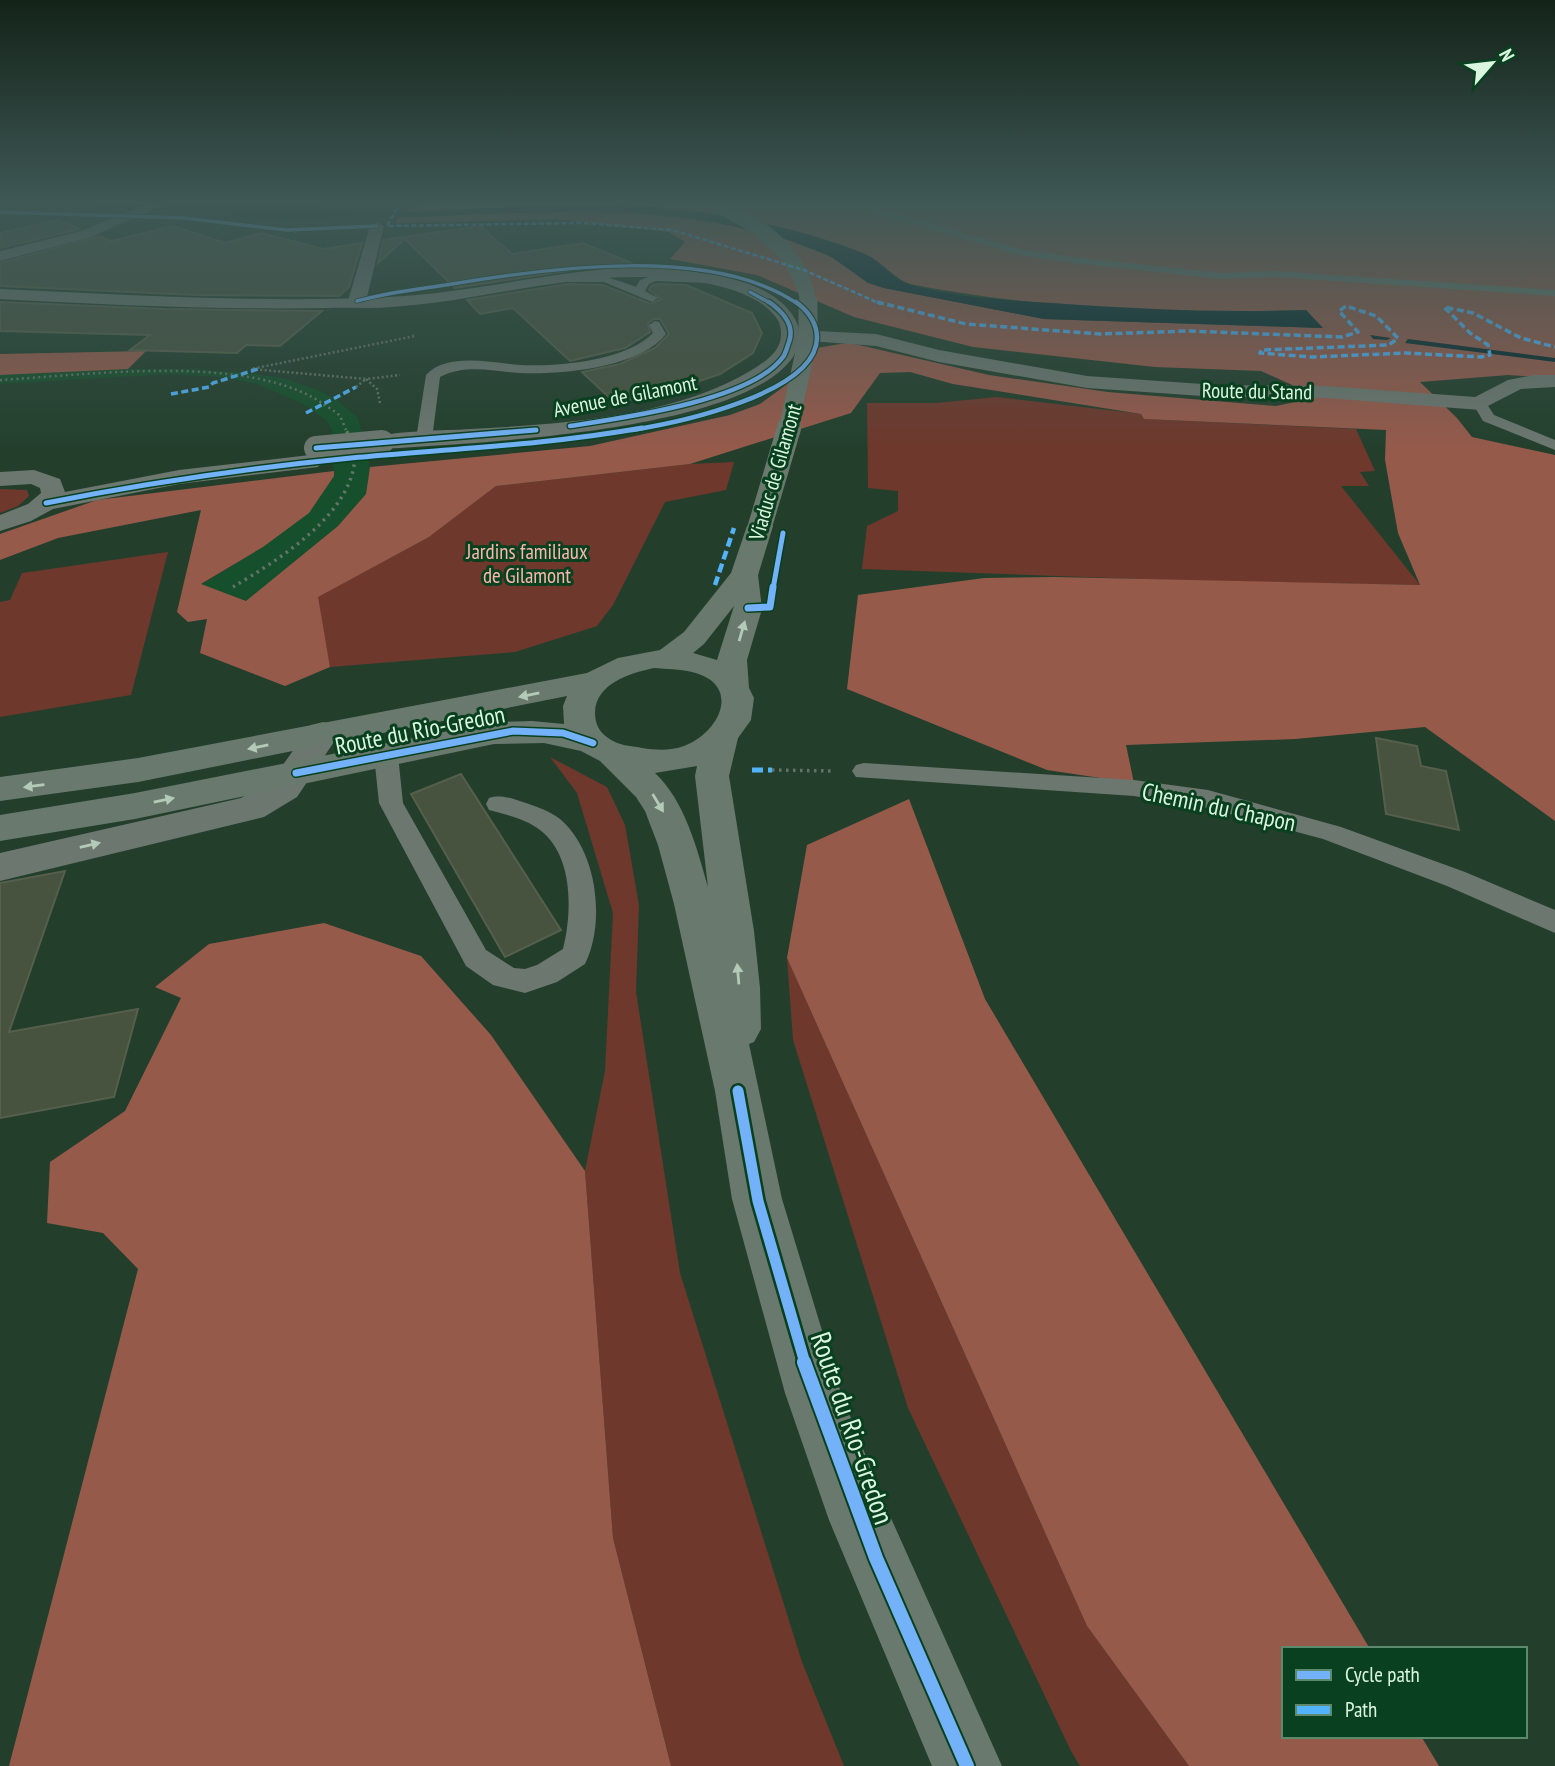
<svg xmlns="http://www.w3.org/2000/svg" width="1555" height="1766" font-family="'PT Sans Narrow',sans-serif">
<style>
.built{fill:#164f2b}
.green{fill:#6f382c}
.forest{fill:#965a4b}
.water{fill:#0a2b2f}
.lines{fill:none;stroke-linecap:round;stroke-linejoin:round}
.stream{fill:#0a2b2f;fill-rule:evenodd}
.building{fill:#47533f;stroke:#565f4b;stroke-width:2}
.path-far2{stroke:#647368;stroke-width:2;stroke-dasharray:2 2;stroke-linecap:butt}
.path-far1{stroke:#647368;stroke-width:2.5;stroke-dasharray:2 2.5;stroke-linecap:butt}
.path{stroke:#647368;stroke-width:3.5;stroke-dasharray:2.5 4.5;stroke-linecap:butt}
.service{fill:#6c776f;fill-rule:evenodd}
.minor{fill:#6c776f;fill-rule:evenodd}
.tertiary{fill:#6c776f;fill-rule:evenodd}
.secondary{fill:#6a796e;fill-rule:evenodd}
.rail-far1{stroke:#647468;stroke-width:2.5;stroke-dasharray:2 3.5;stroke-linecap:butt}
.rail{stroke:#647468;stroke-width:3.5;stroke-dasharray:2.5 4.5;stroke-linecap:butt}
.tertiary-bridge{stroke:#6c776f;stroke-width:24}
.secondary-bridge-far2{stroke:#6a796e;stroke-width:16}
.secondary-bridge-far1{stroke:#6a796e;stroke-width:19}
.secondary-bridge{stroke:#6a796e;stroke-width:24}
.quiet-far3{stroke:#52b3f8;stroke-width:2.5;stroke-dasharray:5 2.5;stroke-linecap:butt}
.quiet-far2{stroke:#52b3f8;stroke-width:3.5;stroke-dasharray:7 3.5;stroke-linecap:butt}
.quiet-far1{stroke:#52b3f8;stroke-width:4.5;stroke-dasharray:9 4.5;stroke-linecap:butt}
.quiet{stroke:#52b3f8;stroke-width:5;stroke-dasharray:11 5;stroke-linecap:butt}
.cycleway-far5-casing{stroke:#09401f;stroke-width:5}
.cycleway-far4-casing{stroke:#09401f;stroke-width:7}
.cycleway-far3-casing{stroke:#09401f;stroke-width:8}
.cycleway-far2-casing{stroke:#09401f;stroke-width:10}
.cycleway-far1-casing{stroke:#09401f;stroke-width:16}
.cycleway-casing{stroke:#09401f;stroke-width:18}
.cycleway-far5{stroke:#73b2f8;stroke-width:3.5}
.cycleway-far4{stroke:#73b2f8;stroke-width:4.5}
.cycleway-far3{stroke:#73b2f8;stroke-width:5}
.cycleway-far2{stroke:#73b2f8;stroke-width:7}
.cycleway-far1{stroke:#73b2f8;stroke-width:11}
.cycleway{stroke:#73b2f8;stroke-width:14}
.oneway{fill:#b3cab8}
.oneway2{fill:#b4cab8}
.labels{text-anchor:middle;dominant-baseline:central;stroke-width:6;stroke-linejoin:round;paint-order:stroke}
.far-street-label{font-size:21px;fill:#dbf6e0;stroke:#09401f}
.far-park-label{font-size:21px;fill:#f8b8ab;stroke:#09401f}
.street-label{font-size:24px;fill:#dbf6e0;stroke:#09401f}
.near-street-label{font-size:28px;fill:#dbf6e0;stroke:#09401f}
</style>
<rect width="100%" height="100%" fill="#233f2c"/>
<!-- built -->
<path class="built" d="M 128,369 L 196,369 L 256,374 L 283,378 L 321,391 L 338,401 L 358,418 L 370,467 L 366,494 L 338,526 L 246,601 L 201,585 L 263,547 L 334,476 L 332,430 L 327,421 L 303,404 L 258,384 L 221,377 L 168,374 L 0,384 L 0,375 Z"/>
<!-- green -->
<path class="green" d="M 996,397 L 1142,414 L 1144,419 L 1356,429 L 1375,471 L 1360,472 L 1369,486 L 1341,486 L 1420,585 L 1195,581 L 862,569 L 867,526 L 898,511 L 898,491 L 868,488 L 867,403 L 936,403 Z
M 734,462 L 726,490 L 665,502 L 613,605 L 597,626 L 515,652 L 330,667 L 317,597 L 429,537 L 496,486 L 690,464 Z
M 0,489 L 27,490 L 29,496 L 18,506 L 0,513 Z
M 168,552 L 131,695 L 0,717 L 0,602 L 10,600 L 22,573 Z
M 550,757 L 607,787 L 625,825 L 639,905 L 636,992 L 680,1273 L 802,1662 L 844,1766 L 671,1766 L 613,1538 L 585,1171 L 605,1071 L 613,913 L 577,793 Z
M 787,958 L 1087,1626 L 1189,1766 L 1080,1766 L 1071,1751 L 908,1408 L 793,1040 Z"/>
<!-- forest -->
<path class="forest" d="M 427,203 L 1555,203 L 1555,378 L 1508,375 L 1420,382 L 1457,418 L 1472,437 L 1555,455 L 1555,821 L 1425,727 L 1295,739 L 1126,745 L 1134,783 L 1047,770 L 847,689 L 858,595 L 984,578 L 1055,577 L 1420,585 L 1398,533 L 1385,460 L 1386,430 L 1144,419 L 1141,414 L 953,384 L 910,372 L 880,373 L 851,413 L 690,464 L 496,486 L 429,537 L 318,597 L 330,667 L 285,686 L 200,653 L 207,619 L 188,622 L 177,612 L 201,510 L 58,538 L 0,560 L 0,534 L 97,500 L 334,471 L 334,476 L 309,513 L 263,547 L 201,584 L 246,601 L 338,526 L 366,494 L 370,467 L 590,446 L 730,415 L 760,404 L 786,385 L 811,359 L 816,348 L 847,343 L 859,345 L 989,375 L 1108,392 L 1276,406 L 1319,397 L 1261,371 L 1155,367 L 973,347 L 854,317 L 757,275 L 670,259 L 685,242 L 669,232 L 555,219 L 395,223 L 398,218 C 528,213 659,201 785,239 C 807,246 829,254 848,267 C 861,276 869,284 884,288 L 1044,319 L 1322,328 L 1306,310 C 1175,315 1039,309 910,284 C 893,278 883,262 866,255 C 847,246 826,241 806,236 C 671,196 544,205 406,212 Z
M 146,351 L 128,369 L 0,375 L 0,354 Z
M 909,799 L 985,999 L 1370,1649 L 1284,1649 L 1284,1736 L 1421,1736 L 1439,1766 L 1189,1766 L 1087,1626 L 787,958 L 807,845 Z
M 324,923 L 421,956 L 491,1035 L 585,1171 L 613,1538 L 671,1766 L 9,1766 L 138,1269 L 103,1233 L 47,1223 L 50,1162 L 125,1111 L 181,998 L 155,987 L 209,944 Z"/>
<!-- water -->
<path class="water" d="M 0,203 C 97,203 196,199 293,203 C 331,205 367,212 405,212 C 498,210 592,198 685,210 C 745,218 808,230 865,254 C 882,261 892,279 908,284 C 954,298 1006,300 1053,303 C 1137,309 1222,313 1306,310 L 1323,328 L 1044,319 L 884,288 L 868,283 L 830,256 L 788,240 L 712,221 L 670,215 L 595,211 L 264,220 L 220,213 Z"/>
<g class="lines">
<!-- stream -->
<path class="stream" d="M 633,203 L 654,203 L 598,208 L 601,206 Z
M 1370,335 L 1391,338 L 1387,340 L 1373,339 Z
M 1408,339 L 1555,358 L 1555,362 L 1405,343 Z"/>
</g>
<!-- building -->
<path class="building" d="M 58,220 L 80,229 L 0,248 L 0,233 Z
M 173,226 L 225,243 L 261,233 L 324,249 L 362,243 L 349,287 L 339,296 L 195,295 L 0,286 L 0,263 L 99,236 L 111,241 Z
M 480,226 L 512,254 L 583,243 L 636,265 L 579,269 L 455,288 L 405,239 L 378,263 L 383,240 Z
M 568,284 L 603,285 L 651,304 L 661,299 L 649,290 L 651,286 L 656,284 L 686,285 L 752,313 L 762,333 L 753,353 L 720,374 L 664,393 L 615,403 L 582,372 L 620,364 L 655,348 L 669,334 L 660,319 L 654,319 L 648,323 L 650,332 L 625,348 L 570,361 L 513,308 L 480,314 L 467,300 Z
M 0,302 L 164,309 L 322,311 L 280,346 L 246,345 L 237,353 L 130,350 L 150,335 L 0,331 Z
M 1376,738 L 1417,746 L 1421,766 L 1446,771 L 1459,830 L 1386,814 Z
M 461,774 L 561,930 L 505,957 L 411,794 Z
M 65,871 L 9,1032 L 138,1009 L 114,1097 L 0,1118 L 0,883 Z"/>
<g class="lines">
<!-- path-far2 -->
<path class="path-far2" d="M 400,204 L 414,203
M 295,233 L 298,229"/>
<!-- path-far1 -->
<path class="path-far1" d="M 356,387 L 366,379 L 251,369 L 415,336 L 413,335
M 380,403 L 377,389 L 366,379 L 400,375"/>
<!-- path -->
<path class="path" d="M 772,770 L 831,771"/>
<!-- service -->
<path class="service" d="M 843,203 L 859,203 L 1020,249 L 1073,257 L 1221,273 L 1275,271 L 1555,290 L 1555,296 L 1275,277 L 1221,279 L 1073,263 L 1015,254 Z
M 655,275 L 709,277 L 715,280 L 709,283 L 656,281 L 649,284 L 645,291 L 658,298 L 652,302 L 604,282 L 569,282 L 563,279 C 581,267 617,280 636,287 L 640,280 Z
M 655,321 L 659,322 L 666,334 C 640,368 560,375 519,373 C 493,371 464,364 440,377 L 432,439 L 424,444 L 416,439 L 426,375 C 448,352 491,363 520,365 C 557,367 626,361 653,333 L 649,325 Z
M 1480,400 L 1485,401 L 1494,415 L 1555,440 L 1555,450 L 1483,421 L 1473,404 Z
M 386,747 L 394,750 L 398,755 L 403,803 L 486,950 L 514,968 L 525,969 L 537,965 L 563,949 C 572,913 574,856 540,830 C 526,819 507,815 489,810 L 486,804 L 489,798 C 502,794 513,799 526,803 C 537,807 550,811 560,819 C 597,850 606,922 585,964 L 557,982 L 525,993 L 493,985 L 466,966 L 379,803 L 374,755 L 378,750 Z
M 864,763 L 1134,780 L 1208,790 L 1341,827 L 1465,872 L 1555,910 L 1555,933 L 1447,886 L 1323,839 L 1208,808 L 1134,796 L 856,777 L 852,771 L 856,765 Z"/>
<!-- minor -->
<path class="minor" d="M 377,222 L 384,226 L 366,301 L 363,305 L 351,305 L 348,301 L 370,226 Z
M 817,331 L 876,334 L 939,350 L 1087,376 L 1217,385 L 1326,386 L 1475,397 L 1508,380 L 1534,375 L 1555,375 L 1555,387 L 1521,389 L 1480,410 L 1326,398 L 1217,397 L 1087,388 L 939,362 L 876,346 L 810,341 L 808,337 Z
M 323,722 L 335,725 L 340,733 L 297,797 L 264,817 L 0,881 L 0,853 L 241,798 L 273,779 L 311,725 Z"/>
<!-- tertiary -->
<path class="tertiary" d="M 148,203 L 167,203 L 91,237 L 0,261 L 0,251 L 81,231 Z
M 643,267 C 688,271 763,274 791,313 C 802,327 802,342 793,357 C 741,433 471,443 382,449 L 374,447 L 371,442 L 374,437 C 404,430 439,431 470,429 C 559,424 672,418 750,371 C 770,359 787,347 779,322 C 757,284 682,278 643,277 C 558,275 476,302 391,307 C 370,309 349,307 328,308 C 218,310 109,305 0,299 L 0,289 C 129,295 260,303 389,297 C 475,293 557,269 643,267 Z
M 310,455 L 318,457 L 322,462 L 318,467 L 179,484 L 53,509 L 31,521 L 0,531 L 0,515 L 28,504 L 41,493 L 40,488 L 31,484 L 0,486 L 0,472 L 34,470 L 60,479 L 65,492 L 179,470 Z"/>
<!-- secondary -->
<path class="secondary" d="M 760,518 L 769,521 L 773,526 L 758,575 L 762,609 L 747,660 L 749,688 L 754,698 L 751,720 L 738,738 L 729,776 L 754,931 L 760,988 L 761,1029 L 754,1042 L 749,1044 L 782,1199 L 841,1393 L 886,1507 L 1002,1766 L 932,1766 L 829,1520 L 785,1393 L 732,1199 L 715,1091 L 674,904 L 658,845 L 645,811 L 636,797 L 600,761 L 581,751 L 544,743 L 494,744 L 135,819 L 0,841 L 0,815 L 135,793 L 494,722 L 532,721 L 564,724 L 563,706 L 567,696 L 138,782 L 0,801 L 0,777 L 138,758 L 587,673 L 618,658 L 660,650 L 684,632 L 731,573 L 747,526 L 751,521 ZM 734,606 L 717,660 L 693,653 L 704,644 ZM 654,668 C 666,669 680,669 692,672 C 742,684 721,732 684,746 C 671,751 655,750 642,748 C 633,746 623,746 615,742 C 603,736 595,728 595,713 C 595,684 630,673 654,668 ZM 697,766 L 695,776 L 708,887 C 697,849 685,801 655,773 Z"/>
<!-- rail-far1 -->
<path class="rail-far1" d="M 0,380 C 88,375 247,353 322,403 C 327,407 335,411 339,415 C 342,419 344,426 346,430"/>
<!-- rail -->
<path class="rail" d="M 233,587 C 278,560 356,513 355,453 C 355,445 349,436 345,428"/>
<!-- tertiary-bridge -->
<path class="tertiary-bridge" d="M 316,448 L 382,442"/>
<!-- secondary-bridge-far2 -->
<path class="secondary-bridge-far2" d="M 715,203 C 759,224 801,253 809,304"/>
<!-- secondary-bridge-far1 -->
<path class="secondary-bridge-far1" d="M 788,430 L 808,338 L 808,302"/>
<!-- secondary-bridge -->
<path class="secondary-bridge" d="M 760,526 L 789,428"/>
<!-- quiet-far3 -->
<path class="quiet-far3" d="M 397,208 L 387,226 L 582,223 L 672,230 L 804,270 L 881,304"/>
<!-- quiet-far2 -->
<path class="quiet-far2" d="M 877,302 L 966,324 L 1100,334 L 1188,331 L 1342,337 L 1358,332 L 1339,311 L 1346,306 L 1376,316 L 1398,338 L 1389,345 L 1261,350 L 1260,353 L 1312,357 L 1406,353 L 1481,357 L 1490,355 L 1488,345 L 1470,333 L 1444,307 L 1473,313 L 1521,338 L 1555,347
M 171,394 L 209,387 L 213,383 L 258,369
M 306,413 L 356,387"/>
<!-- quiet-far1 -->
<path class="quiet-far1" d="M 715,585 L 734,528"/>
<!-- quiet -->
<path class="quiet" d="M 752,770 L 772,770"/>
<defs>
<path id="cycleway-far5" d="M 0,212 L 184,218 L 287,230 L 377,226
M 750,292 L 772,304
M 357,301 C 388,292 420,289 452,284 C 549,268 713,245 798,304"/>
<path id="cycleway-far4" d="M 570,426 C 622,418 751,401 783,357 C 786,353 787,347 789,342 C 795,325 782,311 769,302
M 632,430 C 676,423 816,394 817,338 C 817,322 808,311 796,302"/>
<path id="cycleway-far3" d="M 316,448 L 536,430
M 46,503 C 147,483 249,468 351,458 C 448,449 546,445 642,428
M 773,589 L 783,533"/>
<path id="cycleway-far2" d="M 748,608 L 770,607 L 773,587
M 296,773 L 513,731 L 563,733 L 593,743"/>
<path id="cycleway-far1" d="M 738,1091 L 758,1201 L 805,1363"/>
<path id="cycleway" d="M 804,1362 L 876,1558 L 967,1766"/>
</defs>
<!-- cycleway-far5 casing -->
<use href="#cycleway-far5" class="cycleway-far5-casing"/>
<!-- cycleway-far4 casing -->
<use href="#cycleway-far4" class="cycleway-far4-casing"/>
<!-- cycleway-far3 casing -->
<use href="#cycleway-far3" class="cycleway-far3-casing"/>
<!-- cycleway-far2 casing -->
<use href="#cycleway-far2" class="cycleway-far2-casing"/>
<!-- cycleway-far1 casing -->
<use href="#cycleway-far1" class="cycleway-far1-casing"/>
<!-- cycleway casing -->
<use href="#cycleway" class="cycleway-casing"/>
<!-- cycleway-far5 -->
<use href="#cycleway-far5" class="cycleway-far5"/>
<!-- cycleway-far4 -->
<use href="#cycleway-far4" class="cycleway-far4"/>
<!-- cycleway-far3 -->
<use href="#cycleway-far3" class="cycleway-far3"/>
<!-- cycleway-far2 -->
<use href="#cycleway-far2" class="cycleway-far2"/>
<!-- cycleway-far1 -->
<use href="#cycleway-far1" class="cycleway-far1"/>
<!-- cycleway -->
<use href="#cycleway" class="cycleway"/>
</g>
<!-- one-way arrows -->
<defs><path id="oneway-solid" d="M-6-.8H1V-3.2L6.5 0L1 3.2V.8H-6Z" transform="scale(1.75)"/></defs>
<g class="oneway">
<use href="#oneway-solid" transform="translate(742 631) rotate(-74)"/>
<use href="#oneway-solid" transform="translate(529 695) rotate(169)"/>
<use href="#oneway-solid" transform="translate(258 747) rotate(168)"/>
<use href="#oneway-solid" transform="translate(34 786) rotate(173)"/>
<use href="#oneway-solid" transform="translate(164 800) rotate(-12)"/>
<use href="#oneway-solid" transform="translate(658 803) rotate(59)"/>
<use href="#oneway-solid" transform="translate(738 974) rotate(-95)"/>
</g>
<use class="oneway2" href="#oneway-solid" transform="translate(90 845) rotate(-13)"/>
<!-- sky -->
<linearGradient id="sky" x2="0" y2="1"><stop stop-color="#132318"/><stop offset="0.45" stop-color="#3f5856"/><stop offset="1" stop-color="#3f5856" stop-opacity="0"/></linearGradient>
<rect width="1555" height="450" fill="url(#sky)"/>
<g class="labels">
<!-- far-street labels -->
<g class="far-street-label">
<text transform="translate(1257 391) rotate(1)">Route du Stand</text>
<text transform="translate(625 396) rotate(-11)">Avenue de Gilamont</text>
<text transform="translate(775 472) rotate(-74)">Viaduc de Gilamont</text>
</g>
<!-- far-park labels -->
<g class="far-park-label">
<text x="527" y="551">Jardins familiaux<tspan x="527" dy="24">de Gilamont</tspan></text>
</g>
<!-- street labels -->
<g class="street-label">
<text transform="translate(420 730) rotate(-11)">Route du Rio-Gredon</text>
<text transform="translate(1219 807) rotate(12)">Chemin du Chapon</text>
</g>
<!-- near-street labels -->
<g class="near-street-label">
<text transform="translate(853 1428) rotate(71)">Route du Rio-Gredon</text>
</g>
</g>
<!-- legend -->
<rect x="1282" y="1647" width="245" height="91" fill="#09401f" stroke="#5d896c" stroke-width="2"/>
<rect x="1296" y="1670" width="35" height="10" fill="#73b2f8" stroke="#5d896c" stroke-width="2"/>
<text x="1345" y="1682" font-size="21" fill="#dbf6e0">Cycle path</text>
<rect x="1296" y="1705" width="35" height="10" fill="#52b3f8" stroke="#5d896c" stroke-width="2"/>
<text x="1345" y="1717" font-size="21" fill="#dbf6e0">Path</text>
<!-- north arrow -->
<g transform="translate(1492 63) rotate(62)" stroke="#09401f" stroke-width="5" paint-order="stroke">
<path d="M0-5L12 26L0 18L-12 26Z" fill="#dbf6e0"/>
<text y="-10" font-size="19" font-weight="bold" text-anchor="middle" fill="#dbf6e0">N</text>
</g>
</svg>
